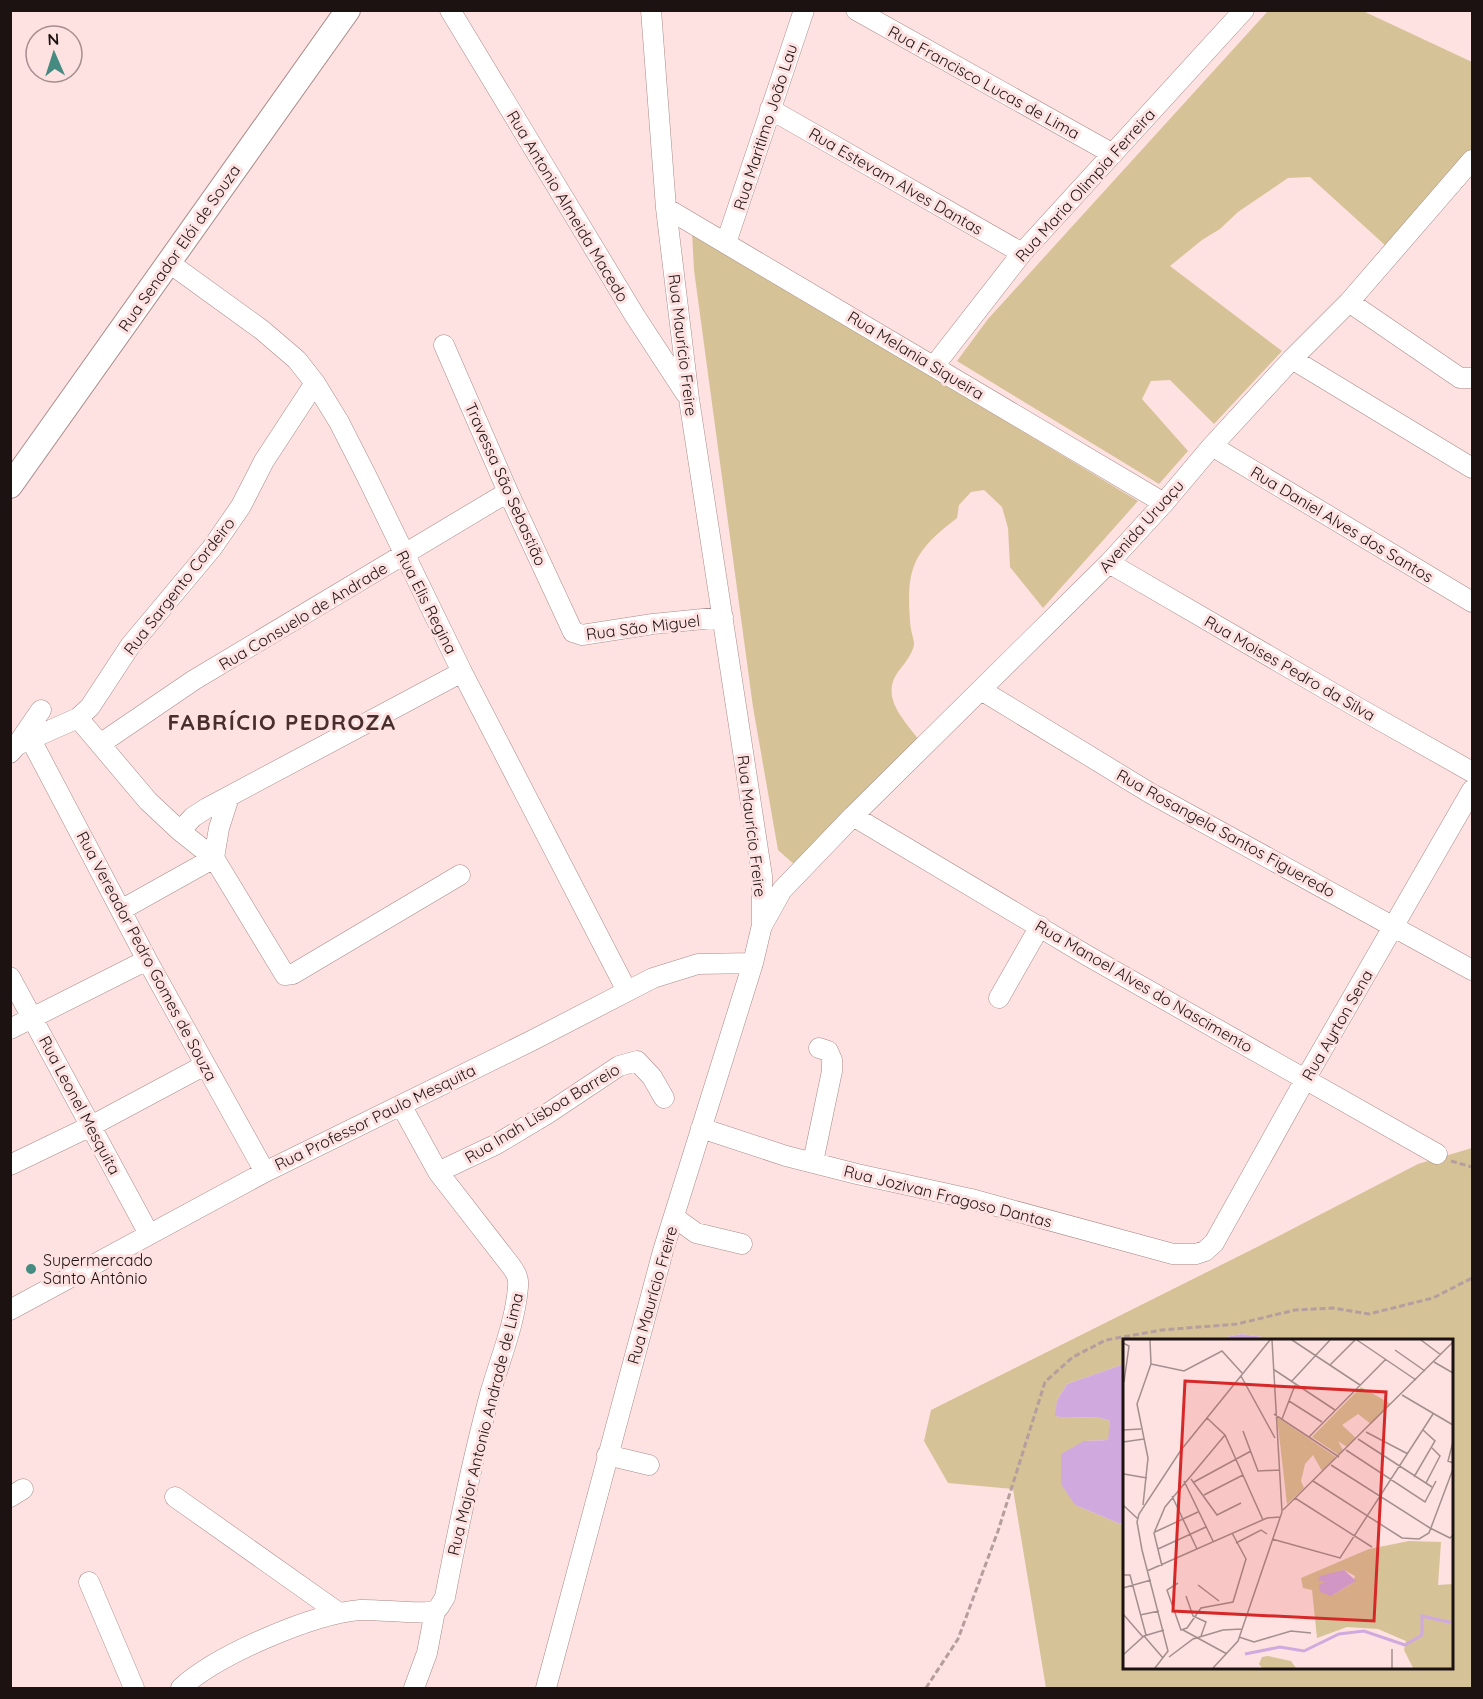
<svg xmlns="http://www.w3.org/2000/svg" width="1483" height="1699" font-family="Quicksand,sans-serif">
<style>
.green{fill:#d6c297;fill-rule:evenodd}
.water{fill:#d0aade}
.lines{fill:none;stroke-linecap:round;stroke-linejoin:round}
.minor-casing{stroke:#a88a88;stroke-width:21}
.major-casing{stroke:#a88a88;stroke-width:26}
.path{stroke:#b49e9e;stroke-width:3;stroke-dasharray:6 3;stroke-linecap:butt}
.minor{stroke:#fff;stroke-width:20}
.major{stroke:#fff;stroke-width:24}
.poi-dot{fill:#468b81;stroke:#fde2e1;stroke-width:2}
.labels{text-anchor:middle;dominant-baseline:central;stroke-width:6;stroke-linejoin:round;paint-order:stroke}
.street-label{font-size:16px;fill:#1d1212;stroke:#fde2e1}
.poi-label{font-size:16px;fill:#1d1212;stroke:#fde2e1;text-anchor:start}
.district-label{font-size:22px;font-weight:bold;letter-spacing:1.5px;fill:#482f2e;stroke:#fde2e1}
.inset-river{fill:none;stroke:#d0aade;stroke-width:3}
.inset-road{fill:none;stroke:#a38f8e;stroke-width:1.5}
.view{fill:#d62828;fill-opacity:0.15;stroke:#d62828;stroke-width:3}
.inset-edge{fill:none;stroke:#1d1212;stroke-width:3}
</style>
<rect width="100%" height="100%" fill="#fde2e1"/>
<!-- green -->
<path class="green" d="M 1268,11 L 1363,11 L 1472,62 L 1472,149 L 1386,246 L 1310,177 L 1288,178 L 1238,212 L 1220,229 L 1202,240 L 1170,266 L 1282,351 L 1214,424 L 1170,380 L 1151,381 L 1142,399 L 1188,451 L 1159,484 L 957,361 L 988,319 Z
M 692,232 L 1138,501 L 1043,608 L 1010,567 L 1008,528 L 1002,507 L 984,490 L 971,492 L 959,505 L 957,518 C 914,551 906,567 910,620 C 910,628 913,636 914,643 C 914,651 906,662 901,668 C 878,695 902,717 919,740 L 796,866 L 778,850 L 753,707 L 694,270 Z
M 1472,1148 L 1472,1688 L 1046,1688 L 1013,1489 L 948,1483 L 924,1441 L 931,1410 L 1263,1244 L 1418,1164 ZM 1241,1334 L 1285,1340 L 1452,1340 L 1452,1668 L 1124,1668 L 1124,1524 L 1118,1523 L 1075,1505 L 1084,1441 L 1109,1440 L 1110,1421 C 1093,1413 1074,1421 1056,1416 L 1057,1400 L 1067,1384 L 1124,1364 L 1124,1340 L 1212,1340 Z"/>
<!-- water -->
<path class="water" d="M 1241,1334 L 1284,1340 L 1285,1340 L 1212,1340 Z
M 1124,1364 L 1124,1524 L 1118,1523 L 1075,1505 L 1061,1484 L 1061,1454 L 1084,1441 L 1108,1440 L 1110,1421 C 1093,1413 1073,1421 1055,1416 L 1057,1400 L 1067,1384 Z"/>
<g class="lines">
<defs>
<path id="minor" d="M 450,10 L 635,316 L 686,394
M 856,10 L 1113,154
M 770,109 L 1022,253
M 666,208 L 1164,503
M 726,243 L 804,10
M 168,262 L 262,330 L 297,360 L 315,383 L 339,422 L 366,475 L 462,672 L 627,991
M 1349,302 L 1460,378 L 1472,378
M 444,345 L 508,492 L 573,632 L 582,635 L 653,624 L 723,617
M 1292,359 L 1472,468
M 934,366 L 1022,253 L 1244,10
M 1212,446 L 1472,602
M 1109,563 L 1355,706 L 1472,772
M 981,690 L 1150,793 L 1472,970
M 78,718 L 148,801 L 180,831 L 214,858 L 285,975 L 293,974 L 460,875
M 31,740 L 147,960 L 265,1172
M 100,744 L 194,680 L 508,492
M 17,745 L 41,710
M 10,753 L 17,745 L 78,718 L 90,707 L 130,646 L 212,548 L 241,506 L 264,461 L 315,383
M 853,816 L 1088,956 L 1437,1154
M 180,831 L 193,817 L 207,808 L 462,672
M 121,910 L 214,858 L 219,828 L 229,797
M 763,924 L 782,890 L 853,816 L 1109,563 L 1164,503 L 1212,446 L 1292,359 L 1349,302 L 1472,160
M 10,977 L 149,1234
M 999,998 L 1040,926
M 10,1029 L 147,960
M 701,1128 L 786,1156 L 857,1174 L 971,1199 L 1173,1254 L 1196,1254 L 1205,1251 L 1214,1243 L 1306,1078 L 1472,790
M 813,1162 L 832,1071 L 832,1060 L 828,1051 L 819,1048
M 10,1165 L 91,1126 L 205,1065
M 438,1172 L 495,1145 L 547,1114 L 619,1066 L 637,1061 L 652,1077 L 664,1098
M 674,1217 L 696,1233 L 742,1244
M 10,1310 L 265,1172 L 531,1041 L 653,978 L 698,964 L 753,963
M 607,1455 L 649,1465
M 10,1497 L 23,1489
M 175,1497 L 339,1613
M 89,1582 L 134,1688
M 181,1688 C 217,1655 312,1614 360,1610 C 377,1609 423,1615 434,1611 C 439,1609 442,1602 445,1597 C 458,1529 472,1461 490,1394 C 500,1359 515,1324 518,1287 C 519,1278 516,1273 511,1266 L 438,1172 L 401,1105
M 414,1688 L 427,1653 L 435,1611
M 546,1688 L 663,1251 L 753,963 L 762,925 L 762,876 L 689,399 L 666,208 L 651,10"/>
<path id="major" d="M 10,486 L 348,10"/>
</defs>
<!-- minor casing -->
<use href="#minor" class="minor-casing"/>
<!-- major casing -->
<use href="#major" class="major-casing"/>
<!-- path -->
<path class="path" d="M 1451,1161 L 1472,1167
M 926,1688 L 958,1639 L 998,1531 L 1045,1382 L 1073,1357 L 1106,1340 L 1162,1330 L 1237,1324 L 1295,1310 L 1333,1308 L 1369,1314 L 1433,1298 L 1472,1278"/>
<!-- minor -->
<use href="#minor" class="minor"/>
<!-- major -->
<use href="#major" class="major"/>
</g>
<!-- markers -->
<circle class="poi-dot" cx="31" cy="1269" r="6"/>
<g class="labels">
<!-- street labels -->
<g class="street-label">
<text transform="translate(984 82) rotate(29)">Rua Francisco Lucas de Lima</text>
<text transform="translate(765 127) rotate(-72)">Rua Maritimo João Lau</text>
<text transform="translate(896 181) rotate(30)">Rua Estevam Alves Dantas</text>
<text transform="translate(1085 185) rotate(-48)">Rua Maria Olimpia Ferreira</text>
<text transform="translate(568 206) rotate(59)">Rua Antonio Almeida Macedo</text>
<text transform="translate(179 248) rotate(-55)">Rua Senador Elói de Souza</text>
<text transform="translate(683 345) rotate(83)">Rua Maurício Freire</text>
<text transform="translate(916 355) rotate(31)">Rua Melania Siqueira</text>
<text transform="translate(506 484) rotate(66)">Travessa São Sebastião</text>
<text transform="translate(1342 524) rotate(31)">Rua Daniel Alves dos Santos</text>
<text transform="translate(1141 526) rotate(-48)">Avenida Uruaçu</text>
<text transform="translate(179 586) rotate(-52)">Rua Sargento Cordeiro</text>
<text transform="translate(427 602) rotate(63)">Rua Elis Regina</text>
<text transform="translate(303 616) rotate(-31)">Rua Consuelo de Andrade</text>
<text transform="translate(643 627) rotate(-7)">Rua São Miguel</text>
<text transform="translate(1290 668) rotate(30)">Rua Moises Pedro da Silva</text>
<text transform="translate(752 826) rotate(83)">Rua Maurício Freire</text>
<text transform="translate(1226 833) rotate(29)">Rua Rosangela Santos Figueredo</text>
<text transform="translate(147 956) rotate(62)">Rua Vereador Pedro Gomes de Souza</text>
<text transform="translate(1144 986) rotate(30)">Rua Manoel Alves do Nascimento</text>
<text transform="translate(1337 1025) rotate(-60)">Rua Ayrton Sena</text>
<text transform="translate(80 1105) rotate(62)">Rua Leonel Mesquita</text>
<text transform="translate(542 1113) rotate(-31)">Rua Inah Lisboa Barreio</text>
<text transform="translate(375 1117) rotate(-26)">Rua Professor Paulo Mesquita</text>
<text transform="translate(948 1196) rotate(14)">Rua Jozivan Fragoso Dantas</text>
<text transform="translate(652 1295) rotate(-74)">Rua Maurício Freire</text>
<text transform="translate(485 1424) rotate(-76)">Rua Major Antonio Andrade de Lima</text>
</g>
<!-- poi labels -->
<g class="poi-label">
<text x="43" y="1260">Supermercado<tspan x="43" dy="18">Santo Antônio</tspan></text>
</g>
<!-- district labels -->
<g class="district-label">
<text x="282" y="722">FABRÍCIO PEDROZA</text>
</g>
</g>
<!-- overview -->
<g transform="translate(1123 1339)">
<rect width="330" height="330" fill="#fde2e1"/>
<path d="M 238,48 L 268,65 L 248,85 L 235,75 L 219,86 L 233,99 L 224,108 L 215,102 L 220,111 L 216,116 L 189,98 ZM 154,78 L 213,118 L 199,132 L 190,116 L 182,125 L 178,142 L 181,149 L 164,165 ZM 286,202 L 318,203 L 315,246 L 330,245 L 330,329 L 290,329 L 281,311 L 283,302 L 255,290 L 224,288 L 194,299 L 189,251 L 180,249 L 178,239 L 246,210 ZM 221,231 L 232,237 L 230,244 L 210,256 L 201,242 ZM 145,317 L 168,322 L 173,329 L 139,329 L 136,325 L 139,318 Z" fill="#d6c297" fill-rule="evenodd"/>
<path d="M 221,231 L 233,242 L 208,257 L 197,253 L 196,246 L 202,243 L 195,241 L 197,237 Z" fill="#d0aade"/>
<path class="inset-river" d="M 122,315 L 157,308 L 181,312 L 216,295 L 241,292 L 282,306 L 299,296 L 299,277 L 330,284"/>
<path class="inset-road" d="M 169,1 L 237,46M 234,1 L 293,41M 298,1 L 318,16M 0,4 L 6,7 L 1,43M 272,11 L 302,32M 311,23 L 330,34M 28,25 L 61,32 L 99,12 L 119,34M 207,26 L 232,1M 150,30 L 212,71M 118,37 L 152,99M 168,43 L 207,1M 279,56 L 330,86M 166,62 L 199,83M 151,75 L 216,118M 84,79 L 102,96 L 140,181M 159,80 L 172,46M 0,91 L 18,90M 120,92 L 135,132 L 156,131M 243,93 L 285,115M 186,98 L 263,20M 235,100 L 309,148M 0,103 L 21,100M 330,103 L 325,122 L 330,124M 223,111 L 302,163 L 313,142M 208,126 L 307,189 L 327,199 L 330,196M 1,135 L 24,139M 291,138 L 312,102 L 300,91M 68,140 L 94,176 L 118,164M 61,142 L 90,202M 190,142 L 279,199 L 296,200 L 306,194 L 330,130M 71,143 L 128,112M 303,144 L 317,117 L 309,109M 81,156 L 120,136M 49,157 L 74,210M 172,159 L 249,208M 0,166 L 15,180M 20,166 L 25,119 L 14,65 L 28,25 L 27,1M 160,171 L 330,3M 32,193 L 75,173M 149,200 L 217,219 L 310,75M 113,204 L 138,191 L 144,195M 35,210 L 83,188M 39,227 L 31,194 L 42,168 L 102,96M 24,232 L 144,179 L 157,178M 0,236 L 7,236 L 23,296M 55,244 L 44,251 L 58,291 L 64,289 L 78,269 L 110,263 L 123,220 L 109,194M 75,246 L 96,262M 0,249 L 28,241M 63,257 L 70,277 L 83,283 L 78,297M 0,275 L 20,298M 17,276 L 36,272M 60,291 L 104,315M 21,297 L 40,319M 116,298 L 131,303 L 168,292 L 188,294M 0,316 L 21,297 L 41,291M 46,318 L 70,300 L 100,291 L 119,290M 32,329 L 45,312 L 19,211 L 14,183 L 16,175 L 58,111 L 147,1M 90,329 L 115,302 L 159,173 L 149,1M 269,329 L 269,310"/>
<path class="view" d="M 62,42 L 263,53 L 251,282 L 50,272 Z"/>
<rect width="330" height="330" class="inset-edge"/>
</g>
<!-- border -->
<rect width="1483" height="1699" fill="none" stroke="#1d1212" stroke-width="24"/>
<!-- north arrow -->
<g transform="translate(54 54) rotate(357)"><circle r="28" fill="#fde2e1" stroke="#a38f8e" stroke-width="1.5"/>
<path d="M0-4.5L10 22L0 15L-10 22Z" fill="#468b81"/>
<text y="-9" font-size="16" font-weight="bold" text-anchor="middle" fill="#1d1212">N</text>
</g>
</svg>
